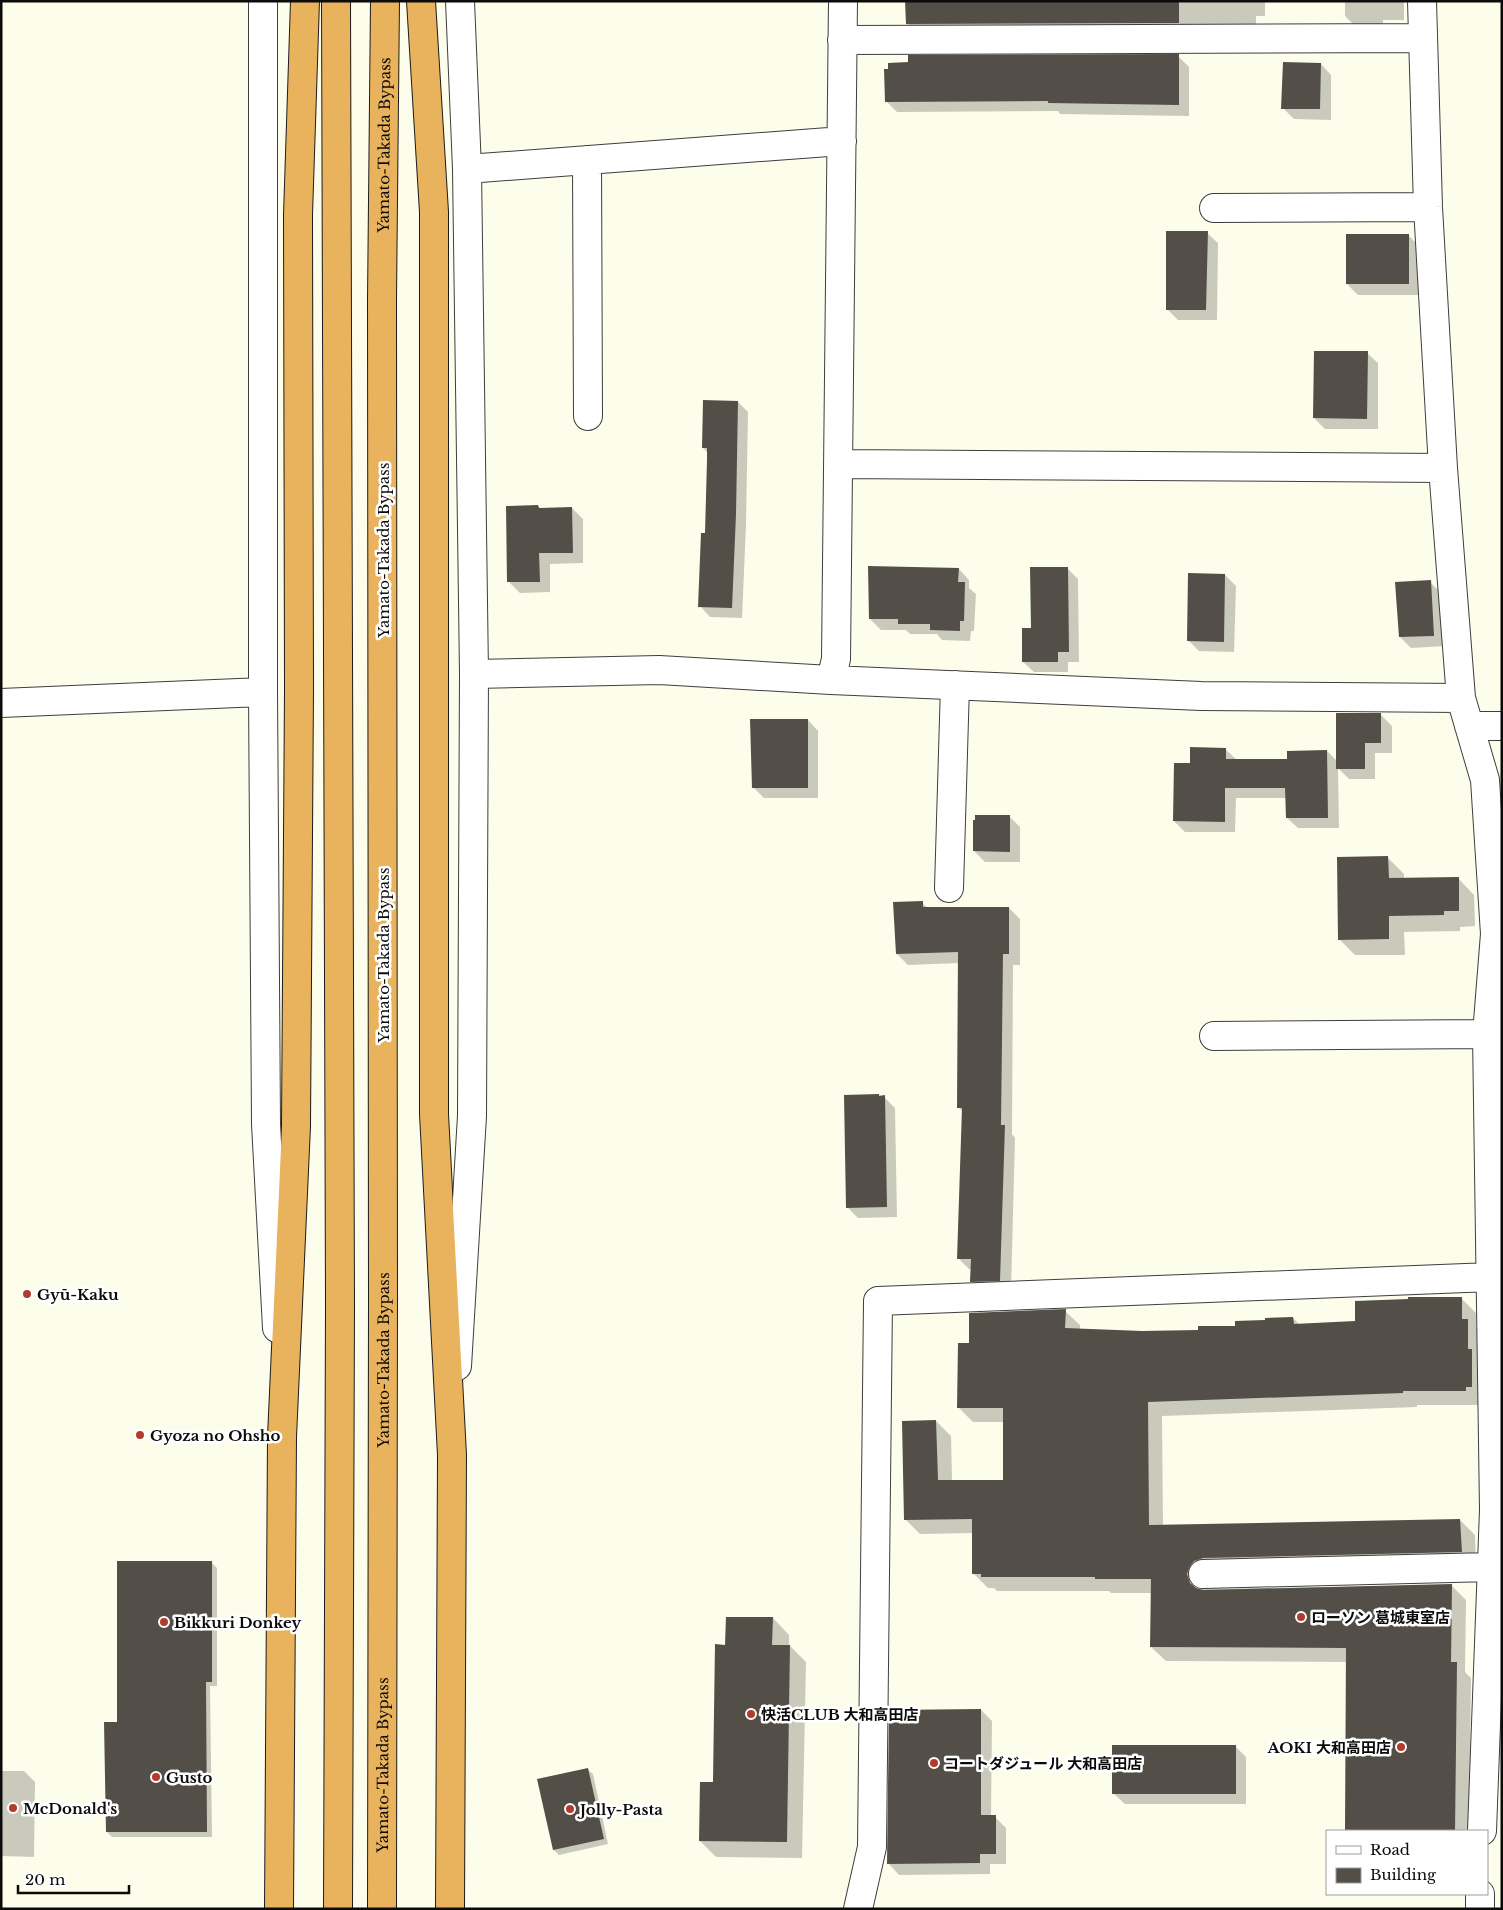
<svg xmlns="http://www.w3.org/2000/svg" width="1503" height="1910" font-family="'Libre Baskerville','Noto Sans JP',serif">
<style>
.shadow{fill:#0003}
.building{fill:#534e48}
.lines{fill:none;stroke-linecap:round;stroke-linejoin:round}
.minor-casing{stroke:#3e3e3e;stroke-width:30}
.highway-casing{stroke:#1c1c1c;stroke-width:30}
.minor{stroke:#fff;stroke-width:28}
.highway{stroke:#e9b25d;stroke-width:28}
.poi-dot{fill:#b03c2e;stroke:#fff;stroke-width:2}
.labels{text-anchor:middle;dominant-baseline:central;stroke-width:5;stroke-linejoin:round;paint-order:stroke}
.street-label{font-size:15px;fill:#0b0b0b;stroke:#fff}
.poi-label{font-size:15px;font-weight:bold;fill:#0b0b0b;stroke:#fff;text-anchor:start}
</style>
<rect width="100%" height="100%" fill="#fdfdeb"/>
<!-- shadow -->
<path class="shadow" d="M 906,1 L 1265,1 L 1265,16 L 1256,16 L 1256,29 L 918,34 L 907,24 Z
M 1345,1 L 1404,1 L 1404,20 L 1383,20 L 1383,26 L 1356,27 L 1345,16 Z
M 1178,56 L 1189,67 L 1189,116 L 1060,114 L 1058,111 L 897,112 L 886,101 Z
M 1321,64 L 1331,75 L 1331,120 L 1294,119 L 1283,108 Z
M 1207,233 L 1218,243 L 1217,320 L 1178,320 L 1167,309 Z
M 1408,235 L 1419,246 L 1419,295 L 1358,295 L 1347,284 Z
M 1367,353 L 1378,363 L 1378,429 L 1325,429 L 1314,418 Z
M 738,402 L 748,412 L 746,525 L 742,618 L 710,617 L 700,606 L 706,534 L 708,453 L 703,448 Z
M 538,506 L 541,509 L 572,508 L 583,519 L 583,563 L 550,564 L 550,592 L 520,593 L 509,582 Z
M 1067,568 L 1078,579 L 1079,662 L 1068,662 L 1068,672 L 1034,672 L 1023,662 L 1032,629 Z
M 959,569 L 969,580 L 969,588 L 976,594 L 974,631 L 971,631 L 970,641 L 942,640 L 937,634 L 910,634 L 906,630 L 881,630 L 870,619 Z
M 1225,575 L 1236,586 L 1234,652 L 1199,651 L 1188,640 Z
M 1430,582 L 1441,593 L 1445,646 L 1411,648 L 1400,637 Z
M 1381,715 L 1392,726 L 1392,753 L 1375,753 L 1375,779 L 1349,779 L 1338,768 L 1339,828 L 1298,828 L 1287,818 L 1286,798 L 1236,798 L 1235,832 L 1185,832 L 1174,821 L 1192,764 L 1225,749 L 1237,760 L 1288,760 L 1327,751 L 1338,762 Z
M 808,720 L 818,731 L 818,798 L 764,798 L 753,787 Z
M 1009,816 L 1020,827 L 1020,862 L 985,862 L 974,851 Z
M 1387,857 L 1404,874 L 1404,879 L 1458,878 L 1474,895 L 1475,926 L 1460,927 L 1460,931 L 1404,932 L 1405,955 L 1355,955 L 1339,939 Z
M 922,903 L 928,908 L 1009,908 L 1020,919 L 1020,965 L 1013,965 L 1012,1134 L 1015,1138 L 1011,1291 L 982,1292 L 971,1281 L 972,1269 L 969,1269 L 958,1258 L 963,1112 L 958,1107 L 959,963 L 908,965 L 897,954 Z
M 879,1095 L 884,1097 L 895,1108 L 897,1217 L 858,1218 L 847,1207 Z
M 1461,1298 L 1476,1313 L 1476,1328 L 1482,1334 L 1480,1405 L 1417,1405 L 1417,1407 L 1162,1416 L 1163,1526 L 1460,1520 L 1475,1535 L 1476,1566 L 1204,1581 L 1202,1589 L 1451,1585 L 1466,1600 L 1465,1672 L 1471,1678 L 1469,1831 L 1346,1831 L 1347,1662 L 1166,1661 L 1151,1647 L 1152,1593 L 1111,1593 L 1109,1591 L 997,1591 L 994,1588 L 988,1588 L 973,1573 L 973,1533 L 920,1534 L 905,1519 L 936,1421 L 951,1436 L 952,1481 L 1004,1481 L 1004,1422 L 973,1422 L 958,1407 L 970,1344 L 1065,1311 L 1080,1325 L 1080,1330 L 1142,1333 L 1199,1331 L 1293,1318 L 1300,1325 L 1357,1322 Z
M 212,1563 L 217,1568 L 217,1686 L 210,1686 L 212,1837 L 112,1837 L 107,1832 L 118,1723 Z
M 773,1618 L 789,1635 L 789,1645 L 806,1662 L 802,1858 L 716,1857 L 700,1841 L 714,1784 L 726,1646 Z
M 981,1710 L 992,1721 L 991,1817 L 995,1817 L 1006,1828 L 1006,1864 L 990,1864 L 990,1874 L 899,1875 L 889,1864 Z
M 1235,1746 L 1246,1757 L 1246,1804 L 1125,1804 L 1114,1794 Z
M 587,1769 L 593,1774 L 608,1844 L 559,1855 L 554,1850 L 538,1780 Z
M 1,1771 L 24,1771 L 35,1782 L 34,1857 L 1,1856 Z"/>
<!-- building -->
<path class="building" d="M 905,1 L 1179,1 L 1179,23 L 906,24 Z
M 1179,54 L 1179,105 L 1048,103 L 1048,101 L 885,102 L 884,69 L 888,69 L 888,63 L 908,62 L 908,55 Z
M 1283,62 L 1321,63 L 1320,109 L 1281,109 Z
M 1166,231 L 1208,231 L 1206,310 L 1166,310 Z
M 1346,234 L 1409,234 L 1409,284 L 1346,284 Z
M 1314,351 L 1368,351 L 1367,419 L 1313,418 Z
M 703,400 L 738,401 L 736,514 L 732,608 L 698,607 L 701,533 L 705,533 L 707,460 L 707,448 L 702,448 Z
M 538,505 L 539,508 L 572,507 L 573,553 L 539,553 L 540,582 L 507,582 L 506,506 Z
M 868,566 L 959,568 L 958,582 L 965,582 L 964,621 L 960,621 L 960,631 L 930,630 L 930,624 L 898,624 L 898,619 L 869,619 Z
M 1030,567 L 1068,567 L 1069,652 L 1058,652 L 1058,662 L 1022,662 L 1022,628 L 1031,628 Z
M 1188,573 L 1225,574 L 1224,642 L 1187,641 Z
M 1431,580 L 1434,636 L 1399,637 L 1395,582 Z
M 1336,713 L 1381,713 L 1381,743 L 1365,743 L 1365,769 L 1336,769 Z
M 750,719 L 808,719 L 808,788 L 752,788 Z
M 1190,747 L 1226,748 L 1226,759 L 1287,759 L 1287,751 L 1327,750 L 1328,818 L 1286,818 L 1285,788 L 1225,788 L 1225,822 L 1173,821 L 1174,763 L 1190,763 Z
M 975,815 L 1010,815 L 1010,852 L 973,851 L 973,820 L 975,820 Z
M 1388,856 L 1389,878 L 1459,877 L 1459,911 L 1444,911 L 1444,915 L 1389,916 L 1389,939 L 1338,940 L 1337,857 Z
M 923,901 L 923,907 L 1009,907 L 1009,954 L 1003,954 L 1001,1125 L 1005,1125 L 1000,1281 L 970,1282 L 971,1259 L 957,1259 L 962,1108 L 957,1108 L 958,952 L 896,954 L 893,902 Z
M 879,1094 L 879,1096 L 885,1095 L 887,1207 L 846,1208 L 844,1095 Z
M 1408,1297 L 1462,1297 L 1462,1319 L 1468,1319 L 1468,1349 L 1472,1349 L 1472,1387 L 1466,1387 L 1466,1391 L 1403,1391 L 1403,1393 L 1148,1402 L 1149,1525 L 1460,1519 L 1462,1552 L 1203,1558 L 1194,1561 L 1190,1566 L 1187,1574 L 1190,1583 L 1196,1588 L 1203,1590 L 1452,1584 L 1451,1662 L 1457,1662 L 1455,1831 L 1345,1831 L 1346,1648 L 1150,1647 L 1151,1579 L 1095,1579 L 1095,1577 L 981,1577 L 981,1574 L 972,1574 L 972,1519 L 904,1520 L 902,1421 L 936,1420 L 938,1480 L 1003,1480 L 1003,1408 L 957,1408 L 958,1343 L 969,1343 L 969,1313 L 1066,1309 L 1065,1328 L 1142,1331 L 1198,1330 L 1198,1326 L 1235,1326 L 1235,1321 L 1265,1320 L 1265,1318 L 1293,1317 L 1294,1324 L 1355,1321 L 1355,1301 L 1408,1299 Z
M 117,1561 L 212,1561 L 212,1682 L 206,1682 L 207,1832 L 106,1832 L 104,1722 L 117,1722 Z
M 726,1617 L 773,1617 L 772,1645 L 790,1645 L 787,1842 L 699,1841 L 700,1782 L 713,1782 L 715,1644 L 725,1645 Z
M 981,1709 L 981,1815 L 996,1815 L 996,1854 L 980,1854 L 980,1863 L 887,1864 L 889,1710 Z
M 1112,1745 L 1236,1745 L 1236,1794 L 1112,1794 Z
M 588,1768 L 604,1839 L 553,1850 L 537,1779 Z"/>
<g class="lines">
<defs>
<path id="minor" d="M 263,1 L 263,692 L 266,1124 L 277,1328
M 1422,1 L 1428,207 L 1443,468 L 1461,698 L 1485,780 L 1495,934 L 1487,1034 L 1494,1510 L 1482,1831
M 842,40 L 1423,38
M 587,160 L 588,416
M 467,169 L 842,141
M 1214,208 L 1428,207
M 839,464 L 1443,468
M 474,674 L 659,670 L 831,680 L 1201,696 L 1461,698
M 831,680 L 836,659 L 843,1
M 1,703 L 263,692
M 1469,726 L 1502,726
M 949,888 L 955,685
M 1214,1036 L 1487,1034
M 457,1366 L 472,1116 L 474,674 L 467,169 L 460,1
M 1203,1574 L 1492,1567
M 858,1909 L 872,1847 L 878,1301 L 1491,1277
M 1480,1909 L 1480,1894"/>
<g id="highway">
<path d="M 336,1 L 340,1304 L 338,1909"/>
<path d="M 421,1 L 434,212 L 434,1114 L 452,1455 L 450,1909"/>
<path d="M 279,1909 L 282,1437 L 296,1126 L 299,689 L 298,215 L 305,1"/>
<path id="s1" d="M 382,1909 L 383,1301 L 382,300 L 385,1"/>
</g>
</defs>
<!-- minor casing -->
<use href="#minor" class="minor-casing"/>
<!-- highway casing -->
<use href="#highway" class="highway-casing"/>
<!-- minor -->
<use href="#minor" class="minor"/>
<!-- highway -->
<use href="#highway" class="highway"/>
</g>
<!-- markers -->
<g class="poi-dot">
<circle cx="27" cy="1294" r="5"/>
<circle cx="140" cy="1435" r="5"/>
<circle cx="1301" cy="1617" r="5"/>
<circle cx="164" cy="1622" r="5"/>
<circle cx="751" cy="1714" r="5"/>
<circle cx="1401" cy="1747" r="5"/>
<circle cx="934" cy="1763" r="5"/>
<circle cx="156" cy="1777" r="5"/>
<circle cx="13" cy="1808" r="5"/>
<circle cx="570" cy="1809" r="5"/>
</g>
<g class="labels">
<!-- street labels -->
<g class="street-label">
<text stroke="none"><textPath href="#s1" startOffset="1764">Yamato-Takada Bypass</textPath></text>
<text transform="translate(383 550) rotate(-90)">Yamato-Takada Bypass</text>
<text transform="translate(383 955) rotate(-90)">Yamato-Takada Bypass</text>
<text stroke="none"><textPath href="#s1" startOffset="549">Yamato-Takada Bypass</textPath></text>
<text stroke="none"><textPath href="#s1" startOffset="144">Yamato-Takada Bypass</textPath></text>
</g>
<!-- poi labels -->
<g class="poi-label">
<text x="37" y="1294">Gyū-Kaku</text>
<text x="150" y="1435">Gyoza no Ohsho</text>
<text x="1311" y="1617">ローソン 葛城東室店</text>
<text x="174" y="1622">Bikkuri Donkey</text>
<text x="761" y="1714">快活CLUB 大和高田店</text>
<text x="1391" y="1747" text-anchor="end">AOKI 大和高田店</text>
<text x="944" y="1763">コートダジュール 大和高田店</text>
<text x="166" y="1777">Gusto</text>
<text x="23" y="1808">McDonald's</text>
<text x="580" y="1809">Jolly-Pasta</text>
</g>
</g>
<!-- border -->
<rect width="1503" height="1910" fill="none" stroke="#0b0b0b" stroke-width="5"/>
<!-- legend -->
<rect x="1326" y="1830" width="162" height="65" fill="#ffffff" stroke="#9d9d9d"/>
<rect x="1336" y="1846" width="25" height="8" fill="#ffffff" stroke="#9d9d9d"/>
<text x="1370" y="1855" font-size="15" fill="#0b0b0b">Road</text>
<rect x="1336" y="1868" width="25" height="15" fill="#534e48" stroke="#9d9d9d"/>
<text x="1370" y="1880" font-size="15" fill="#0b0b0b">Building</text>
<!-- scale -->
<path d="M18 1885v8h111v-8" fill="none" stroke="#0b0b0b" stroke-width="2.5"/>
<text x="25" y="1885" font-size="15" fill="#0b0b0b" stroke="#ffffff" stroke-width="4" paint-order="stroke">20 m</text>
</svg>
